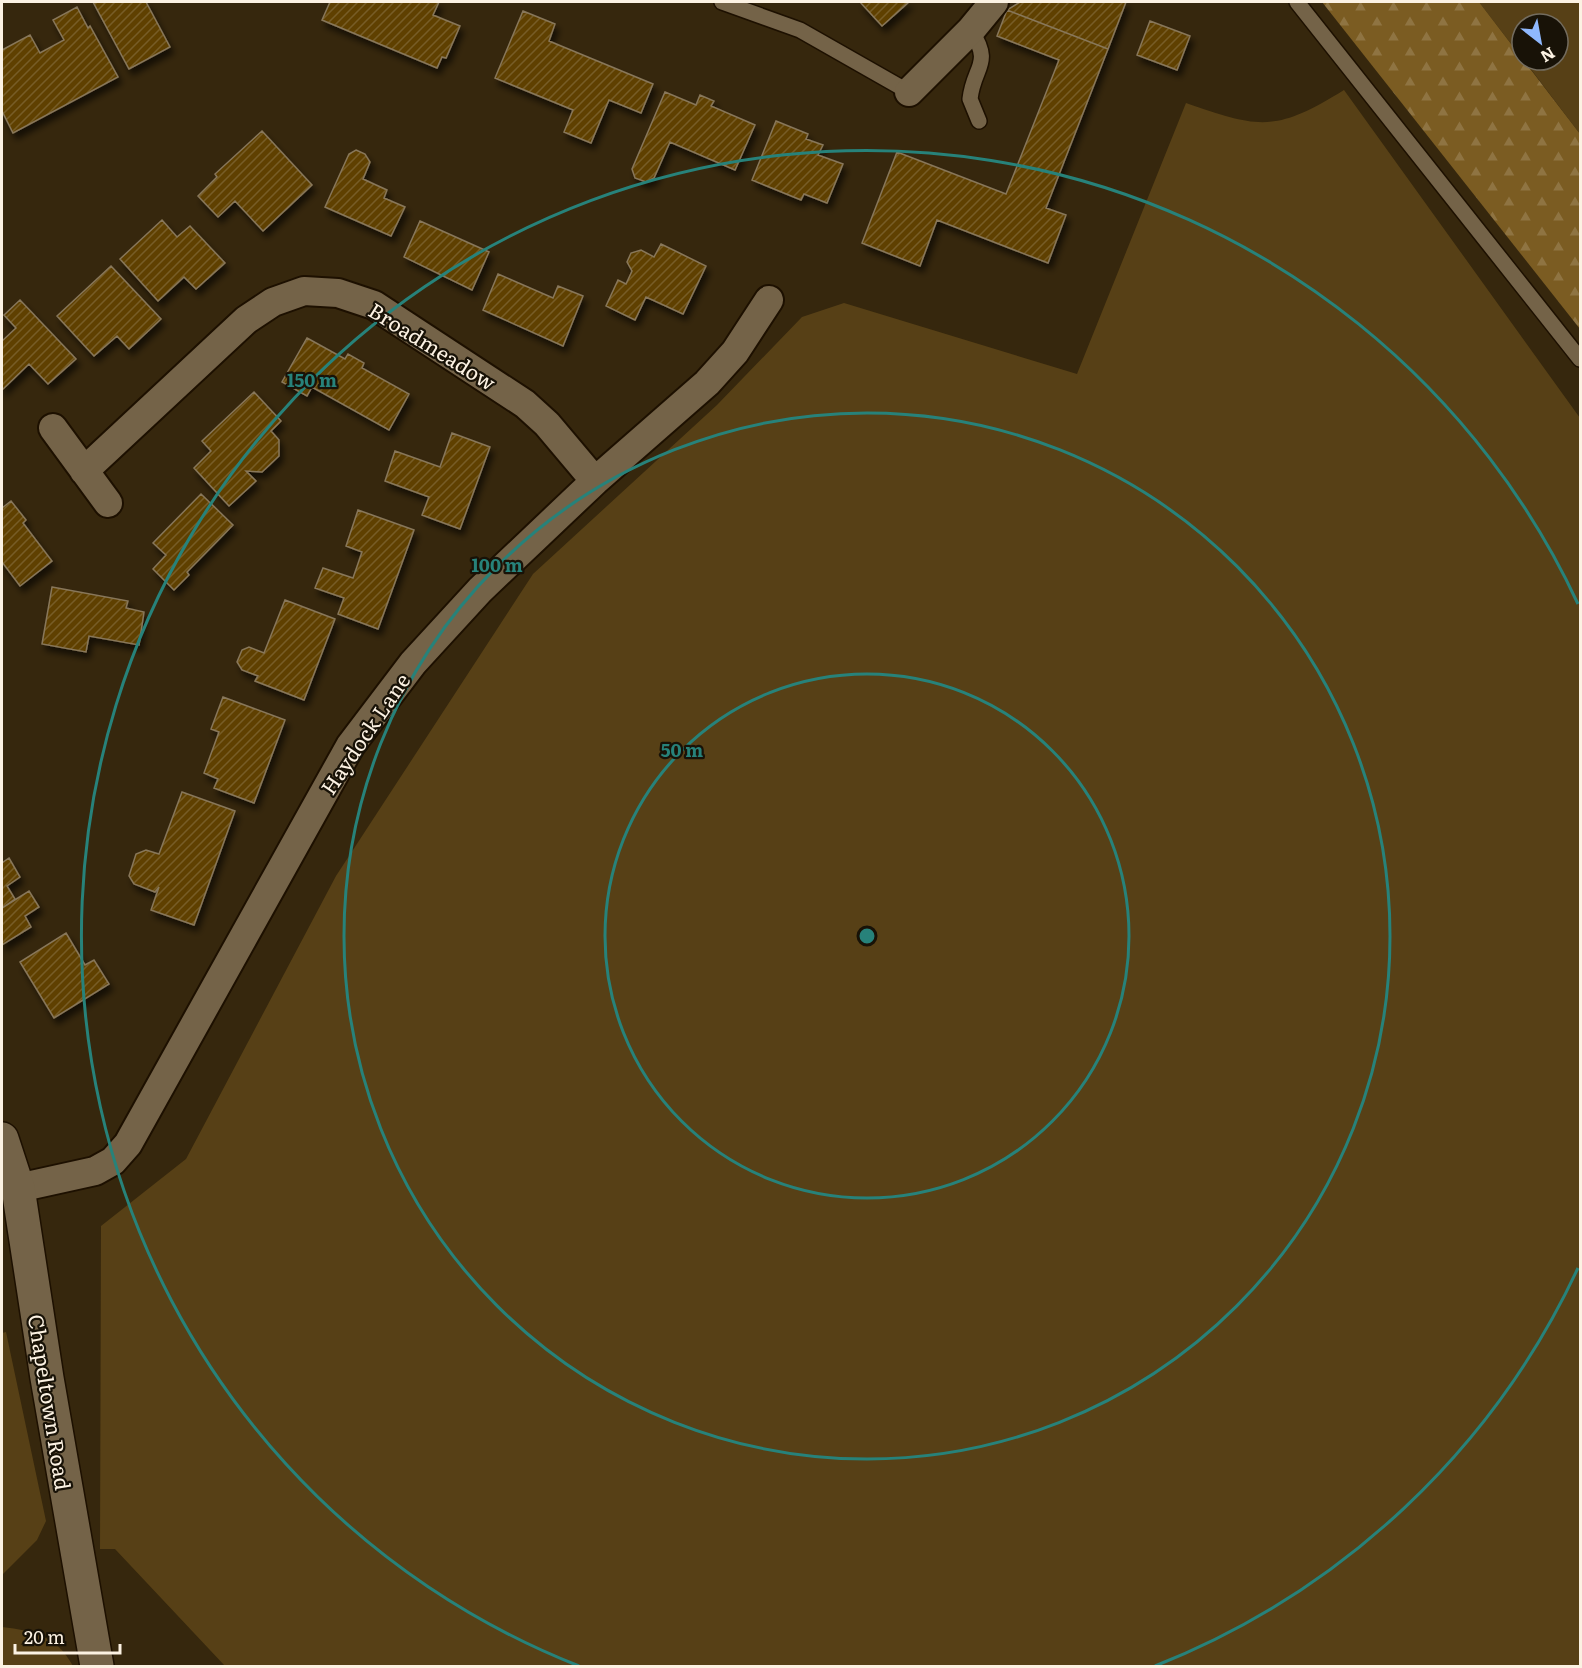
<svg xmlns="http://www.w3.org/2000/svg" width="1582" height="1668" font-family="Literata,serif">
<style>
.grass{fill:#574016}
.forest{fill:url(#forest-firs)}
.building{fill:url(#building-hatch);stroke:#88775a;stroke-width:1.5;filter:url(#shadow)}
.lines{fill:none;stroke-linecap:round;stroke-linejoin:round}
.service-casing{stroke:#1d1000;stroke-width:18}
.minor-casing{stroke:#1d1000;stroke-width:32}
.secondary-casing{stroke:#1d1000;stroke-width:36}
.service{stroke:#746348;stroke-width:15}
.minor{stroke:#746348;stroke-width:28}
.secondary{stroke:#746348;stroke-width:33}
.ring{fill:none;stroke:#27827a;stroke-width:3}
.labels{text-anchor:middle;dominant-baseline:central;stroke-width:4.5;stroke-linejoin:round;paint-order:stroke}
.street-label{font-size:21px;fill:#fcf2e3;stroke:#181207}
.centre{fill:#27827a;stroke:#181207;stroke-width:3}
.ring-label{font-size:18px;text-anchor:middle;font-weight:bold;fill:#27827a;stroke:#181207;stroke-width:4.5;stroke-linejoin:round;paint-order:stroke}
</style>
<defs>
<pattern id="forest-firs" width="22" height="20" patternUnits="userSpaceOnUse" patternTransform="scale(1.5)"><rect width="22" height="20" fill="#7b5c22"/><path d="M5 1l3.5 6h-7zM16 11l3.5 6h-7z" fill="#8f7442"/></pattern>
<pattern id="building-hatch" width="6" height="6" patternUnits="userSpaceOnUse" patternTransform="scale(1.5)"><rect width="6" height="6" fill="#5f4100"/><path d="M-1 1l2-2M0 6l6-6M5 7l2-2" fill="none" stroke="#775d25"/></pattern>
<filter id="shadow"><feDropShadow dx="3.5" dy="6" stdDeviation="3" flood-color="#0009"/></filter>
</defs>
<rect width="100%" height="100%" fill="#36270d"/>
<!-- grass -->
<path class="grass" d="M 1479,2 L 1580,2 L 1580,134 L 1524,60 L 1558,60 L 1558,24 L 1522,24 L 1522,58 Z
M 1344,90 L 1580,418 L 1580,1666 L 225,1666 L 115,1549 L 100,1549 L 101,1226 L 186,1159 L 336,876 L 533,574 L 717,405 L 802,317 L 844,303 L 1077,374 L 1186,103 C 1260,129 1276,132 1344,90 Z
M 6,1332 L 46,1521 L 37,1540 L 2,1575 L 2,1333 Z
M 2,1627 C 34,1631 57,1636 73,1666 L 2,1666 Z"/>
<!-- forest -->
<path class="forest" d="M 1322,2 L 1479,2 L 1580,134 L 1580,329 Z"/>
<!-- building -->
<path class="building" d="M 93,2 L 146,2 L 170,47 L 129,69 Z
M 330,2 L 439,2 L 433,15 L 460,26 L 446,58 L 442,57 L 437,68 L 322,20 Z
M 860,2 L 909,2 L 882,26 Z
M 1020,2 L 1126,2 L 1108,49 L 1007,10 Z
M 77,7 L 88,28 L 90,26 L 118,77 L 13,133 L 2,111 L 2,50 L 30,35 L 40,53 L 64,40 L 53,20 Z
M 1007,10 L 1108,49 L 1046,208 L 1066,215 L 1048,263 L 937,220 L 920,266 L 862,243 L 897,152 L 1006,194 L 1059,60 L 997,36 Z
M 523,11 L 555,24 L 549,41 L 653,84 L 641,113 L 609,100 L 591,143 L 564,132 L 573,110 L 495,78 Z
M 1150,21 L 1190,36 L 1177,70 L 1137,55 Z
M 665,92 L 696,105 L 700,95 L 714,101 L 711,106 L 755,125 L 735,170 L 670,142 L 654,178 L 646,182 L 635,178 L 632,169 Z
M 776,121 L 808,134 L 806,139 L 823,145 L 818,155 L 843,164 L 827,203 L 804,194 L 801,200 L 752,180 Z
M 262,131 L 312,185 L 263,231 L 235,201 L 218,217 L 198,196 L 217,177 L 215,174 Z
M 356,150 L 365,154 L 370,162 L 363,179 L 387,190 L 384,198 L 405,207 L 391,236 L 325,207 L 349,154 Z
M 162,220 L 177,237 L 190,226 L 225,263 L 196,289 L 184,277 L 158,301 L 120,259 Z
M 420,221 L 489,252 L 472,290 L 404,257 Z
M 661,244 L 706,266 L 683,314 L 646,297 L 635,320 L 606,306 L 618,280 L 626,284 L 632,271 L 627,262 L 631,253 L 641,250 L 654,257 Z
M 111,266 L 161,319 L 129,349 L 117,336 L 94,356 L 57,316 Z
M 498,274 L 553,298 L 558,286 L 583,296 L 563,346 L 483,310 Z
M 20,300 L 76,359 L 48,384 L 29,364 L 2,390 L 2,341 L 16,328 L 4,315 Z
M 307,338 L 345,359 L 348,354 L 364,363 L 362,368 L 409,394 L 389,430 L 312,387 L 307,396 L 282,382 Z
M 254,392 L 281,421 L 271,431 L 279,440 L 279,456 L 262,472 L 246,471 L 256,481 L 229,506 L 194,468 L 211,451 L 202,441 Z
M 452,433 L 490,447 L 460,529 L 422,515 L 429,497 L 385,481 L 395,451 L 440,467 Z
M 201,494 L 233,525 L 187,572 L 189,575 L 174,590 L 153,569 L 166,555 L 153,543 Z
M 11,501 L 26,520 L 23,523 L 52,561 L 20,586 L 2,562 L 2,508 Z
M 358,510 L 414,530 L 378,629 L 338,614 L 344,598 L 315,588 L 323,568 L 353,578 L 362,552 L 346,546 Z
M 52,587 L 128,601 L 126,608 L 144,612 L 139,645 L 89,636 L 86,652 L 42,644 Z
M 285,600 L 335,619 L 304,700 L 255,681 L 258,676 L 242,670 L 237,662 L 242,650 L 249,647 L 264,653 Z
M 223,697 L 285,720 L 254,803 L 214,788 L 218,779 L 204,773 L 219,732 L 211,729 Z
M 182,792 L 235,811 L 194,925 L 151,910 L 159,887 L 155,892 L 134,884 L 129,876 L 136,854 L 146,850 L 159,854 Z
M 9,858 L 20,877 L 7,886 L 15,899 L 2,908 L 2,863 Z
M 29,891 L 39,907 L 25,916 L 31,927 L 2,945 L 2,908 Z
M 66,933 L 85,965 L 94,960 L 109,984 L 54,1018 L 20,962 Z"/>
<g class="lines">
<defs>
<path id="service" d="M 722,2 L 800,30 L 909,92
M 1297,2 L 1580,359
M 971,30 C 993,65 974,65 970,99 L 979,121"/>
<path id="minor" d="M 909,92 L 971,30 L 994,2
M 53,428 L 108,503
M 84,471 L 246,320 L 273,302 L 304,291 L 338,293 L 374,305 L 525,404 L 547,424 L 595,481
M 18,1188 L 95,1171 L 113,1161 L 128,1144 L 350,746 L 413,663 L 480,590 L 595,481 L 707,383 L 735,352 L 769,300"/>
<path id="secondary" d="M 2,1139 L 18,1188 L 47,1378 L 97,1666"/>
</defs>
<!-- service casing -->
<use href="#service" class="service-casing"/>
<!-- minor casing -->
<use href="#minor" class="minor-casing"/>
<!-- secondary casing -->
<use href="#secondary" class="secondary-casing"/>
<!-- service -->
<use href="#service" class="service"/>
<!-- minor -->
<use href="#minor" class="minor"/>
<!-- secondary -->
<use href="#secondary" class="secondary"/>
</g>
<!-- distance rings -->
<g class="ring">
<circle cx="867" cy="936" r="262"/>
<circle cx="867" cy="936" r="523"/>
<path d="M1578 1268A785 785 0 0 1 1155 1666M579 1666A785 785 0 1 1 1578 604"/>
</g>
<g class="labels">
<!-- street labels -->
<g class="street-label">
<text transform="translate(433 345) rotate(32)">Broadmeadow</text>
<text transform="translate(364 733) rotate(-56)">Haydock Lane</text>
<text transform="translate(51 1402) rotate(81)">Chapeltown Road</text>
</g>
</g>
<circle cx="867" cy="936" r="9" class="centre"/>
<g class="ring-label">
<text x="312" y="387">150 m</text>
<text x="497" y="572">100 m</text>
<text x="682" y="757">50 m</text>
</g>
<!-- border -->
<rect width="1582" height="1668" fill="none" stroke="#fcf2e3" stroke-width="6"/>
<!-- north arrow -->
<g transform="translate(1540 42) rotate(149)"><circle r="28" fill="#181207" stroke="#736c5f" stroke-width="1.5"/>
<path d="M0-4.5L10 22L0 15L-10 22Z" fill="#8fb8fd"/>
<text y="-9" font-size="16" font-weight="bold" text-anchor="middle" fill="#fcf2e3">N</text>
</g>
<!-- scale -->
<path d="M15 1644v9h105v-9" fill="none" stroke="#fcf2e3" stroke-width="3"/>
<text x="24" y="1644" font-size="18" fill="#fcf2e3" stroke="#181207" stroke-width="4.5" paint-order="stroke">20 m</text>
</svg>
